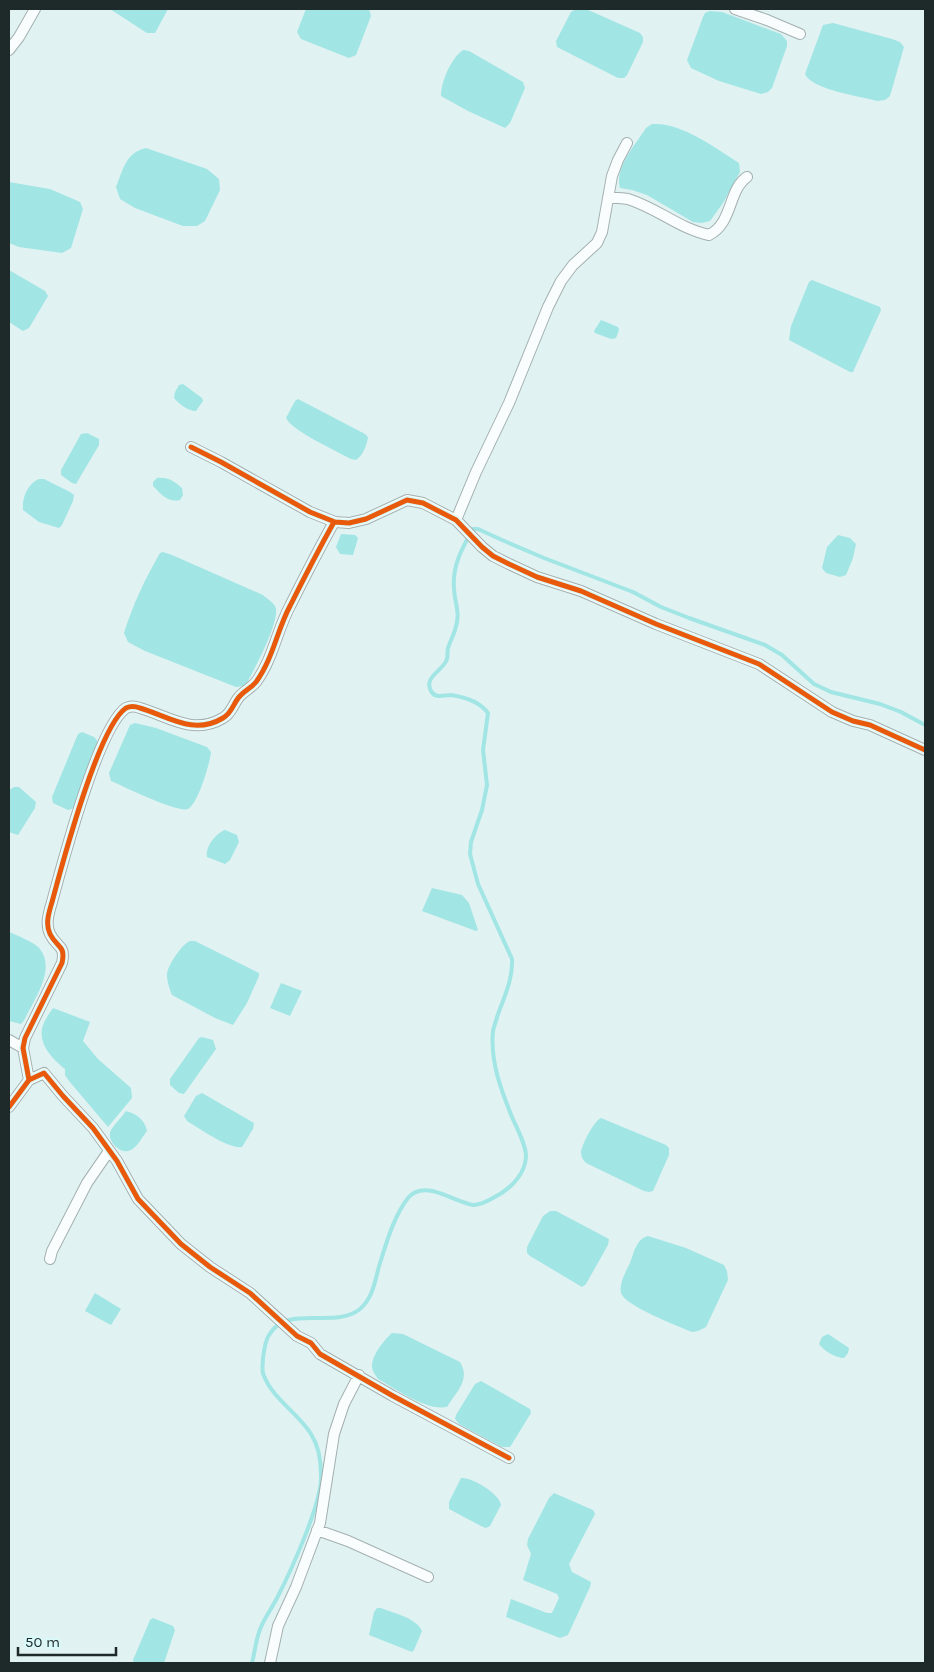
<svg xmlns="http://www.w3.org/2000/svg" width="934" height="1672" font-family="Karla,sans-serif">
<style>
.water{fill:#a1e5e5}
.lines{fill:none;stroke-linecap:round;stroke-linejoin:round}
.stream{stroke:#a1e5e5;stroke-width:4}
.street-casing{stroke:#a3b0b0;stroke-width:12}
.street{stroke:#fafdfd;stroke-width:10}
.cycleway-casing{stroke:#daf9f9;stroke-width:8}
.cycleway{stroke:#e8590c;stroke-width:5}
</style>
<rect width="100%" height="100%" fill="#e1f2f2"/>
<!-- water -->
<path class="water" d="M 110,9 L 168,9 L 155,33 L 147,33 Z
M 306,9 L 369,9 L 371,16 L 356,55 L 349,58 L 301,39 L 297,32 Z
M 576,9 L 586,9 L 640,33 L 643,37 L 643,42 L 627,75 L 624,78 L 618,78 L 557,47 L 556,41 L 571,12 Z
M 710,11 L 722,12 L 781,34 L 787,41 L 787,46 L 772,88 L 768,92 L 761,94 L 719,81 L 691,68 L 687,60 L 703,17 L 705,13 Z
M 833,23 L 892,39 L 900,42 L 904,47 L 890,96 L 885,100 L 877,101 C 860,96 812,90 805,74 L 823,25 Z
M 463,50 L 469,51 L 523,82 L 525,88 L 510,123 L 505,128 L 468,111 L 441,96 C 441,82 451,58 463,50 Z
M 652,124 C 681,122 716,148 739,163 L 740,172 L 723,203 L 710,221 L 702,223 L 693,222 L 647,195 L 632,190 L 620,188 C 614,168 636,144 646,128 Z
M 146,148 L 207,169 L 219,179 L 220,190 L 205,221 L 197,226 L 183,226 L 135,208 L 120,199 L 116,187 C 123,170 126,152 146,148 Z
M 9,182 L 50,189 L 80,202 L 83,209 L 71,248 L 62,253 L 19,247 L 9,243 Z
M 9,270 L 45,291 L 48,296 L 29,328 L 23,331 L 9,322 Z
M 812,280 L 880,307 L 881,310 L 853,372 L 850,372 L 789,340 L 791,326 L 809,282 Z
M 601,320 L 618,327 L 619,330 L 616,338 L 611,339 L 595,333 L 594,331 Z
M 183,384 L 202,398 L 203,401 L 196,411 C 188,411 179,404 174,398 L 175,392 L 179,385 Z
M 298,399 L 365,434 L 368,437 C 367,445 363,455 356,460 L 351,459 C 338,452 291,430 286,418 L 295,401 Z
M 87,433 L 99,439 L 99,445 L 76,484 L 72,483 L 61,475 L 61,470 L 81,434 Z
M 157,478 C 168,477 174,481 182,488 L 183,495 L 180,500 C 168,503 161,494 153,486 L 153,482 Z
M 39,479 L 44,479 L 70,492 L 74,495 L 73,501 L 62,525 L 59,528 L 39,522 L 23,510 C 22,498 27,484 39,479 Z
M 341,534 L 355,535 L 358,538 L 353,555 L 340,554 L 336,547 Z
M 838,535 L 850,538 L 856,544 L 853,558 L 846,575 L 840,577 L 826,573 L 822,568 L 827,547 Z
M 163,552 L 172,555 L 263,595 C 267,599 275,603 276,609 C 278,625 254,671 245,686 L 236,687 L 145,651 L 128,642 L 124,633 C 133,604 145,579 160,553 Z
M 135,723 L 156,728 L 207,747 L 211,752 C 210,763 198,804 188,809 C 177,813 123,786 111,781 L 109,773 L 130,725 Z
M 82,732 L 94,737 L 97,740 L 97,744 L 78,804 L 75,808 L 68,810 L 53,803 L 52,797 L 78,734 Z
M 14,787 L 19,787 L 36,802 L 35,808 L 18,835 L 9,832 L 9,790 Z
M 225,830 L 237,835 L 239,842 L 230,860 L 225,864 L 207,857 C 205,847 216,833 225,830 Z
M 432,888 L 462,895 L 469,903 L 478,930 L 476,931 L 422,911 Z
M 9,932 C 16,935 36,943 40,949 C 56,970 34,999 25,1019 L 21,1024 L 9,1021 Z
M 190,941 L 195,941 L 259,973 L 259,976 L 247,1003 L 233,1025 L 215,1018 L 172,995 C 170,990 167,982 167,975 C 167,966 182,944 190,941 Z
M 281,983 L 302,991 L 290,1016 L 270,1008 Z
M 53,1008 L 90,1022 L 83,1041 L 98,1059 L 131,1088 L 132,1098 L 108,1127 L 69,1081 L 65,1075 L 65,1069 C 54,1060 39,1046 42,1029 C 43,1022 49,1014 53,1008 Z
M 202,1037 L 213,1040 L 216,1049 L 184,1094 L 179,1093 L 170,1085 L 170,1079 L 199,1038 Z
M 202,1093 L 254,1123 L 253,1129 L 242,1147 C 228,1149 199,1128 187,1121 L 184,1116 L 196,1096 Z
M 126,1111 C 137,1114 145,1120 147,1131 C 142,1137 136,1150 128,1151 C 118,1153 106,1139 111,1130 C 115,1123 122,1117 126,1111 Z
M 601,1118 L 666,1145 L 669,1148 L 669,1155 L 653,1191 L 649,1192 L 644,1191 L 586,1163 C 583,1160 581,1157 581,1152 C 582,1144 594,1121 601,1118 Z
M 550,1211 L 556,1211 L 609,1239 L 608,1245 L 586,1284 L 582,1287 L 530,1256 L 527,1253 L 527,1247 L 543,1216 Z
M 648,1236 L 686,1248 L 724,1265 L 727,1271 L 728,1280 L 706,1327 L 698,1331 L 692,1332 C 678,1326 625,1306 621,1293 C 619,1283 626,1271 630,1263 C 634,1253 636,1239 648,1236 Z
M 95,1293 L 121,1309 L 111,1325 L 85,1311 Z
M 392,1333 L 403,1334 L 460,1362 C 471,1380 456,1392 447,1407 C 426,1411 396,1389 378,1379 C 376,1376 373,1372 372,1368 C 371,1356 384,1340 392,1333 Z
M 828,1334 L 849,1348 L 848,1353 L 844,1358 C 836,1358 824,1351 819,1344 L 822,1337 Z
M 481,1381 L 530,1409 L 531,1413 L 510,1447 L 502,1447 L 459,1424 L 455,1419 L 456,1415 L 475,1384 Z
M 461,1478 C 472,1477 500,1494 501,1505 L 490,1526 L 486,1528 L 481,1526 L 449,1509 L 449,1502 Z
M 554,1493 L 593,1510 L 595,1514 L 569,1564 L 572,1572 L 591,1582 L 590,1587 L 568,1635 L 560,1638 L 506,1617 L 511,1599 L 547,1613 L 552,1613 L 559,1598 L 557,1594 L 523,1580 L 531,1554 L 527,1545 L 528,1539 L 549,1498 Z
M 377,1608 L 381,1608 C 393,1613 417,1618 422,1631 L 414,1650 L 412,1652 L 369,1635 L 374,1612 Z
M 153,1618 L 173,1626 L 175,1630 L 164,1663 L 134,1663 L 133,1660 L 150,1620 Z"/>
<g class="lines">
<!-- stream -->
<path class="stream" d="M 252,1663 C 255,1651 256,1638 261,1627 C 265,1617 272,1608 277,1598 C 290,1573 323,1501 321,1475 C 321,1461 318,1445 311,1434 C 298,1413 273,1399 264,1376 C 261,1371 263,1363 263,1358 C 264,1350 265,1341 269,1335 C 288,1303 334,1330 360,1309 C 374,1297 375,1279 380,1263 C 387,1241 394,1216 408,1198 C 425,1178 455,1203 474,1205 C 483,1205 493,1198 500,1194 C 513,1186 525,1173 526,1157 C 526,1144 517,1129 512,1117 C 501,1090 490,1061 493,1031 C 494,1026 496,1022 497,1017 C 504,997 513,980 512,959 L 478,884 L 470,854 L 471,842 L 482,810 L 487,785 L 483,750 L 488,713 C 480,702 465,697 451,695 C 444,695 435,699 431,691 C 423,677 444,670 447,659 C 448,655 447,651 448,648 C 450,642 453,636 455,630 C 461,612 455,606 454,589 C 452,566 462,548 473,529 L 478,529 L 502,540 L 544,558 L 633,592 L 661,607 L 689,618 L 765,645 L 782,655 L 814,684 L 831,692 L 880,704 L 901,712 L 925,725"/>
<defs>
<path id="street" d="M 735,9 L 767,20 L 800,34
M 9,50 L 19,37 L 35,9
M 609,197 C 615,198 622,198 628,199 C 657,208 680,229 709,235 C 733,223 728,190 747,177
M 191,447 L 221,462 L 310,512 L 335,522 L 349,523 L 366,519 L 407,500 L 423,503 L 456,520 L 482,547 L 493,556 L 509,564 L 537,577 L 581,591 L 656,624 L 759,664 L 832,712 L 853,721 L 870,725 L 925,750
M 456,520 L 476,472 L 509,403 L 548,307 L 561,281 L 573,265 L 597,243 L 602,232 L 612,176 L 618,160 L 627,143
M 9,1040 L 23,1048
M 29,1080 L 23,1048 L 25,1038 L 62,963 C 66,945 57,948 50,934 C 45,924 49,912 52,902 C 62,865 98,727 126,708 C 130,706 135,706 140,708 C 168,716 193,736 223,718 C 232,713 233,704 239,697 C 244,691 251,688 256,682 C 273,659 277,630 290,606 C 304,578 319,549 334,522
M 9,1107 L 29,1080 L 44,1073 L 63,1096 L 93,1128 L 117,1161 L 138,1199 L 181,1244 L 210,1267 L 250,1293 L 297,1336 L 311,1343 L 320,1354 L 393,1396 L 509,1458
M 50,1259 L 52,1251 L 87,1183 L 109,1151
M 317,1530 L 348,1541 L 428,1577
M 270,1663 L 278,1626 L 296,1587 L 320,1523 L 334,1434 L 344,1404 L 359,1375"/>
</defs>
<!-- street casing -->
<use href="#street" class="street-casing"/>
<!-- street -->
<use href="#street" class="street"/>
<defs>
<path id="cycleway" d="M 191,447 L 221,462 L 310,512 L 335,522 L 349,523 L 366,519 L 407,500 L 423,503 L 456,520 L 482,547 L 493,556 L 509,564 L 537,577 L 581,591 L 656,624 L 759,664 L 832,712 L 853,721 L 870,725 L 925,750
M 29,1080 L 23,1048 L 25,1038 L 62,963 C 66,945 57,948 50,934 C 45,924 49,912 52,902 C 62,865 98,727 126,708 C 130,706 135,706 140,708 C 168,716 193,736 223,718 C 232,713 233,704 239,697 C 244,691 251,688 256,682 C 273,659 277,630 290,606 C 304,578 319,549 334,522
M 9,1107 L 29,1080 L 44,1073 L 63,1096 L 93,1128 L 117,1161 L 138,1199 L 181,1244 L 210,1267 L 250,1293 L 297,1336 L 311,1343 L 320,1354 L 393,1396 L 509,1458"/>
</defs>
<!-- cycleway casing -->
<use href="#cycleway" class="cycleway-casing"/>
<!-- cycleway -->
<use href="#cycleway" class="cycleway"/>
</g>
<!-- border -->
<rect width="934" height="1672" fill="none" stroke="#1e2929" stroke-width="20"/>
<!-- scale -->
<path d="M18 1647v8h98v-8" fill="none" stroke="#1e2929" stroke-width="2.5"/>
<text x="25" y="1647" font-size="15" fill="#1e2929" stroke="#daf9f9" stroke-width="4" paint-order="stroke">50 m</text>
</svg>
